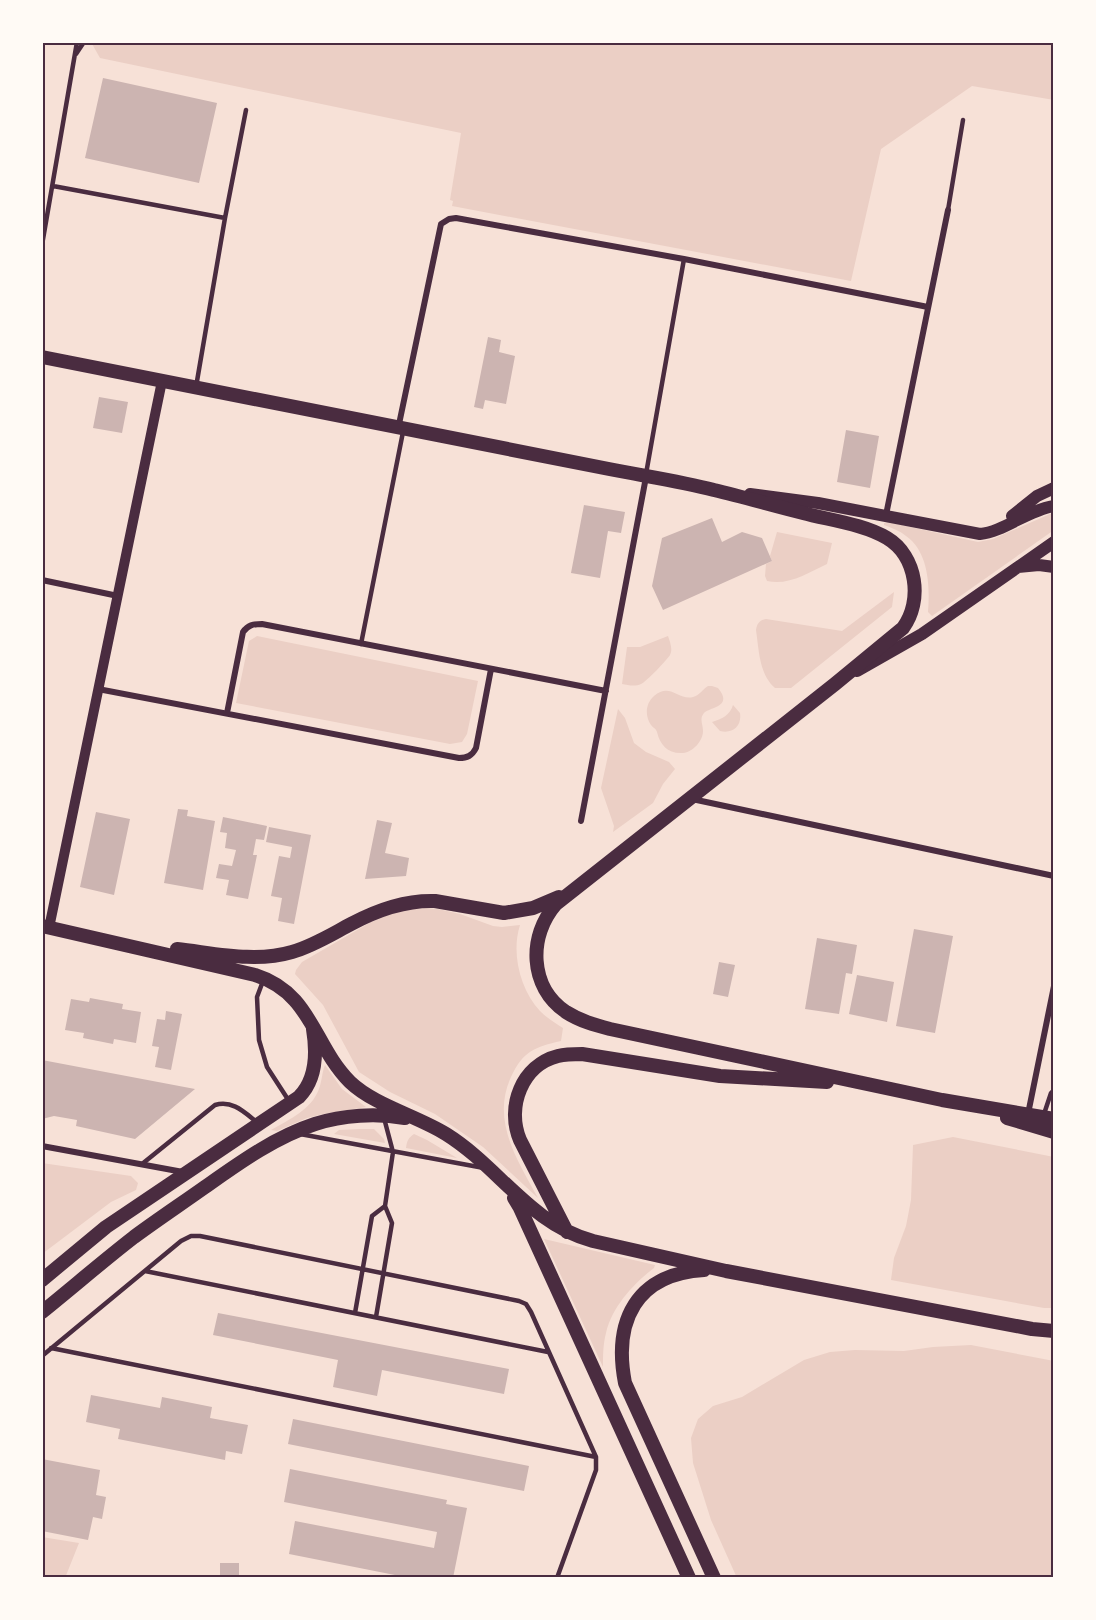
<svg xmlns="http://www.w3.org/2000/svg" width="1096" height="1620" font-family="'Alegreya Sans',sans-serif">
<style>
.green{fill:#ebcfc5}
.building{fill:#ccb4b1}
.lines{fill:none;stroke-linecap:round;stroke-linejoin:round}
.service{stroke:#4a2c40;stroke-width:4.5}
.minor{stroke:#4a2c40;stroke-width:6}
.tertiary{stroke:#4a2c40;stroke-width:10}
.secondary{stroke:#4a2c40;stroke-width:12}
.primary{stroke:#4a2c40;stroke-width:14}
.neatline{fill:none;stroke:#4a2c40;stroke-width:2}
</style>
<rect width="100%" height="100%" fill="#f7e1d7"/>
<!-- green -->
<path class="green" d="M 91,42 L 1054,42 L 1054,100 L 972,86 L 881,149 L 851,281 L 452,206 L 453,201 L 450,200 L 461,133 L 100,58 Z
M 1050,514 L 1054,514 L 1054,530 L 932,616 L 928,612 C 930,587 929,552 906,536 C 900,531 892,528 884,525 L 884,523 L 888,522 L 978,542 L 993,539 Z
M 777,532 L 832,543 L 827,564 C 808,573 788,586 767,581 L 765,576 L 766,564 L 772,561 L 770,556 Z
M 894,592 L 892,607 L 791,688 L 775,688 C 759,674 759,650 756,630 C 757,623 760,620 766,619 L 842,631 Z
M 257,636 L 478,681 L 467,734 L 462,742 L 450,744 L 236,703 L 249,641 Z
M 668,636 C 670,642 673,649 670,655 C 667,660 646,682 641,684 C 635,687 628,685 622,684 L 627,647 L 640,647 Z
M 708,686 L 712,686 L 718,688 C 734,707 709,707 704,713 C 699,719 703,724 703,731 C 703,741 693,752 683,753 C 668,754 660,745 657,732 C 655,727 655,730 651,725 C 645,716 645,704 654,696 C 670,682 679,701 693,697 C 699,696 703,689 708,686 Z
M 733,705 L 740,713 C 742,726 733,734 720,731 L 712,722 C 722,719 730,715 733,705 Z
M 618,709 L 625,718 L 634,743 L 646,752 L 669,762 L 675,769 L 663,784 L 653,803 L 613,832 L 614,826 L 601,788 Z
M 424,908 L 438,909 L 460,914 L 493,926 L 502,927 L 520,925 C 511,953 520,989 540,1011 C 547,1018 555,1023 563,1028 L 561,1041 C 535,1047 523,1051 511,1077 C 491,1120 517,1160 538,1198 L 483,1147 L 435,1114 L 390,1092 L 359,1072 L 323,1005 L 295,974 L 296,970 L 302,962 L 371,922 L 400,910 Z
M 325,1065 L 342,1089 L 366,1107 L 323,1114 L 307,1118 L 277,1131 L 271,1130 C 290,1119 311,1110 319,1089 C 322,1081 322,1072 325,1065 Z
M 360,1129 L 374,1129 L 384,1139 L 385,1143 L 334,1134 L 339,1130 Z
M 414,1134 L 427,1140 L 457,1158 L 406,1148 C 407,1141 408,1138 414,1134 Z
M 953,1137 L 1054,1157 L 1054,1308 L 1044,1308 L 891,1280 L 894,1258 L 906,1226 L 911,1200 L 913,1145 Z
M 42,1163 L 131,1176 L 138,1183 L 136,1190 L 111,1202 L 42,1254 Z
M 544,1239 L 655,1265 L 654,1268 C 633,1284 612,1307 606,1333 C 603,1344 603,1356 603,1367 Z
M 971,1345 L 1054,1361 L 1054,1578 L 737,1578 L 711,1520 L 693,1463 L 691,1438 L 698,1419 L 713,1406 L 742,1397 L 804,1360 L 830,1352 L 855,1350 L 904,1351 L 933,1347 Z
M 42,1537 L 79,1543 L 65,1578 L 42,1578 Z"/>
<!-- building -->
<path class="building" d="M 103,78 L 217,103 L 199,183 L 85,158 Z
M 488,337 L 501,340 L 499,352 L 515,356 L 506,404 L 485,400 L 483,409 L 474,407 Z
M 99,397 L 128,402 L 122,433 L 93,428 Z
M 846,430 L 879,436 L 870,488 L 837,482 Z
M 584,505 L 625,512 L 621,533 L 608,531 L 600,578 L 571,573 Z
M 712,518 L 722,542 L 742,532 L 762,538 L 772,561 L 663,610 L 652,586 L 662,538 Z
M 178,809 L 188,810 L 187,816 L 215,821 L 203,890 L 164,883 Z
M 96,812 L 130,819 L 114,895 L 80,887 Z
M 223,817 L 267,826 L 264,840 L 256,839 L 253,855 L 257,855 L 248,899 L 226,895 L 229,880 L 216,878 L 219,864 L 232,866 L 236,850 L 225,848 L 227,833 L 220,832 Z
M 377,820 L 392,823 L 385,853 L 409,858 L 406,876 L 365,879 Z
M 269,827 L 311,835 L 294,924 L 278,921 L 282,898 L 271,896 L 279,856 L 290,858 L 292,847 L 266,842 Z
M 914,929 L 953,936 L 935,1033 L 896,1026 Z
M 817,938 L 857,945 L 852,974 L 846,973 L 839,1014 L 805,1009 Z
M 719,962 L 735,965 L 728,997 L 713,994 Z
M 857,975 L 894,982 L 887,1022 L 849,1014 Z
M 90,998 L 123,1004 L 122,1009 L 141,1012 L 136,1043 L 114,1039 L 113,1044 L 83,1038 L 84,1033 L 65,1030 L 71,999 L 89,1002 Z
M 166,1011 L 182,1014 L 171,1070 L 155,1067 L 159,1047 L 152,1046 L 157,1019 L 165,1020 Z
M 42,1060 L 195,1089 L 135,1139 L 76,1126 L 77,1120 L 54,1116 L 42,1119 Z
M 218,1313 L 509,1369 L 504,1394 L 382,1370 L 377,1396 L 333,1387 L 338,1360 L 213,1335 Z
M 91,1395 L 160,1408 L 162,1397 L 212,1407 L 210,1418 L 248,1425 L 242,1454 L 226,1451 L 225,1460 L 118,1439 L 120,1429 L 86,1422 Z
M 293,1419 L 529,1466 L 524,1491 L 288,1444 Z
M 42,1459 L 100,1470 L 96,1495 L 106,1497 L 102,1519 L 93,1517 L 88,1540 L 42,1531 Z
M 290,1469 L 447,1500 L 446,1504 L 467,1508 L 453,1578 L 431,1576 L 431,1578 L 410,1578 L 289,1554 L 295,1521 L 434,1548 L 437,1532 L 284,1502 Z
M 220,1563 L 239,1563 L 239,1578 L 220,1578 Z"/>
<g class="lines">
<!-- service -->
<path class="service" d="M 76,54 L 84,42
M 53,186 L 225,218 L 246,110
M 948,210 L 963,120
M 42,245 L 77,42
M 196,387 L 225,218
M 646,474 L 684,259
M 361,644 L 403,432
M 263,981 L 257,997 L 259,1040 L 267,1067 L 289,1101
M 1044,1114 L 1051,1093 L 1054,1090
M 300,1134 L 484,1168
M 142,1164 L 215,1105 C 233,1100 244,1112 258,1123
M 145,1271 L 548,1352
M 355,1313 L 372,1216 L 385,1206
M 376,1317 L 392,1223 L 385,1206 L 393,1152 L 384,1118
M 51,1348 L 596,1457
M 42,1356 L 181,1241 L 191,1236 L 200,1236 L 519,1301 L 526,1304 L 531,1312 L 596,1457 L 596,1470 L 557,1578"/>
<!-- minor -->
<path class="minor" d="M 398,429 L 441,224 L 449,219 L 456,218 L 684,259 L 928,307
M 886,515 L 948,210
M 42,580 L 118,596
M 98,689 L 459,758 C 467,758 472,756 476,748 L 491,669
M 227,713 L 243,632 C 248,625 253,624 262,624 L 606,691
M 692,799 L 1054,876
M 581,821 L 646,477
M 1028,1114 L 1054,986
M 42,1146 L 183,1172"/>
<!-- tertiary -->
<path class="tertiary" d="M 49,928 L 162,381"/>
<!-- secondary -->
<path class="secondary" d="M 750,494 L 818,503 L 980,534 C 1003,532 1028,510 1054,506
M 1012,516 L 1037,496 L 1054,488
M 1018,567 L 1039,565 L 1054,567
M 857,671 L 922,634 L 1054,542"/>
<!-- primary -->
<path class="primary" d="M 42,357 C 231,395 420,433 609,469 C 644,476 680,481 714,490 C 744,497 774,506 803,513 C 829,520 864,524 887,538 C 917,556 923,601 903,628 L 835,684 L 556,904 C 528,936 529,987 566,1012 C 580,1021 595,1025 610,1029 L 942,1100 L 1054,1119
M 42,926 L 255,975 C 312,993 313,1045 350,1082 C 374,1105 417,1116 446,1134 C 499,1167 530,1224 593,1241 L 726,1271 L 1032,1329 L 1054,1331
M 177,949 C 214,953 255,963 292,952 C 313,946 332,934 351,924 C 377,910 405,900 435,901 L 504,913 L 533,908 L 559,897
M 1007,1118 L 1054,1132
M 514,1198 L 520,1208 L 689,1578
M 567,1232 L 520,1140 C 506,1107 522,1065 558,1056 C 566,1054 574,1054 582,1054 L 720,1076 L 827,1082
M 704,1270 C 636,1274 613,1321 625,1383 L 714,1578
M 42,1280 L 106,1227 L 299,1097 C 317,1079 317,1053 313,1029
M 42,1312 C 73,1287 103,1261 134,1237 C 157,1220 181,1204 205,1187 C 239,1163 275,1137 315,1124 C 343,1115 376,1113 405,1118"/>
</g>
<!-- border -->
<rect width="1096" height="1620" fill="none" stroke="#fffaf5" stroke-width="87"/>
<rect x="44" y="44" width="1008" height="1532" class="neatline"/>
</svg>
